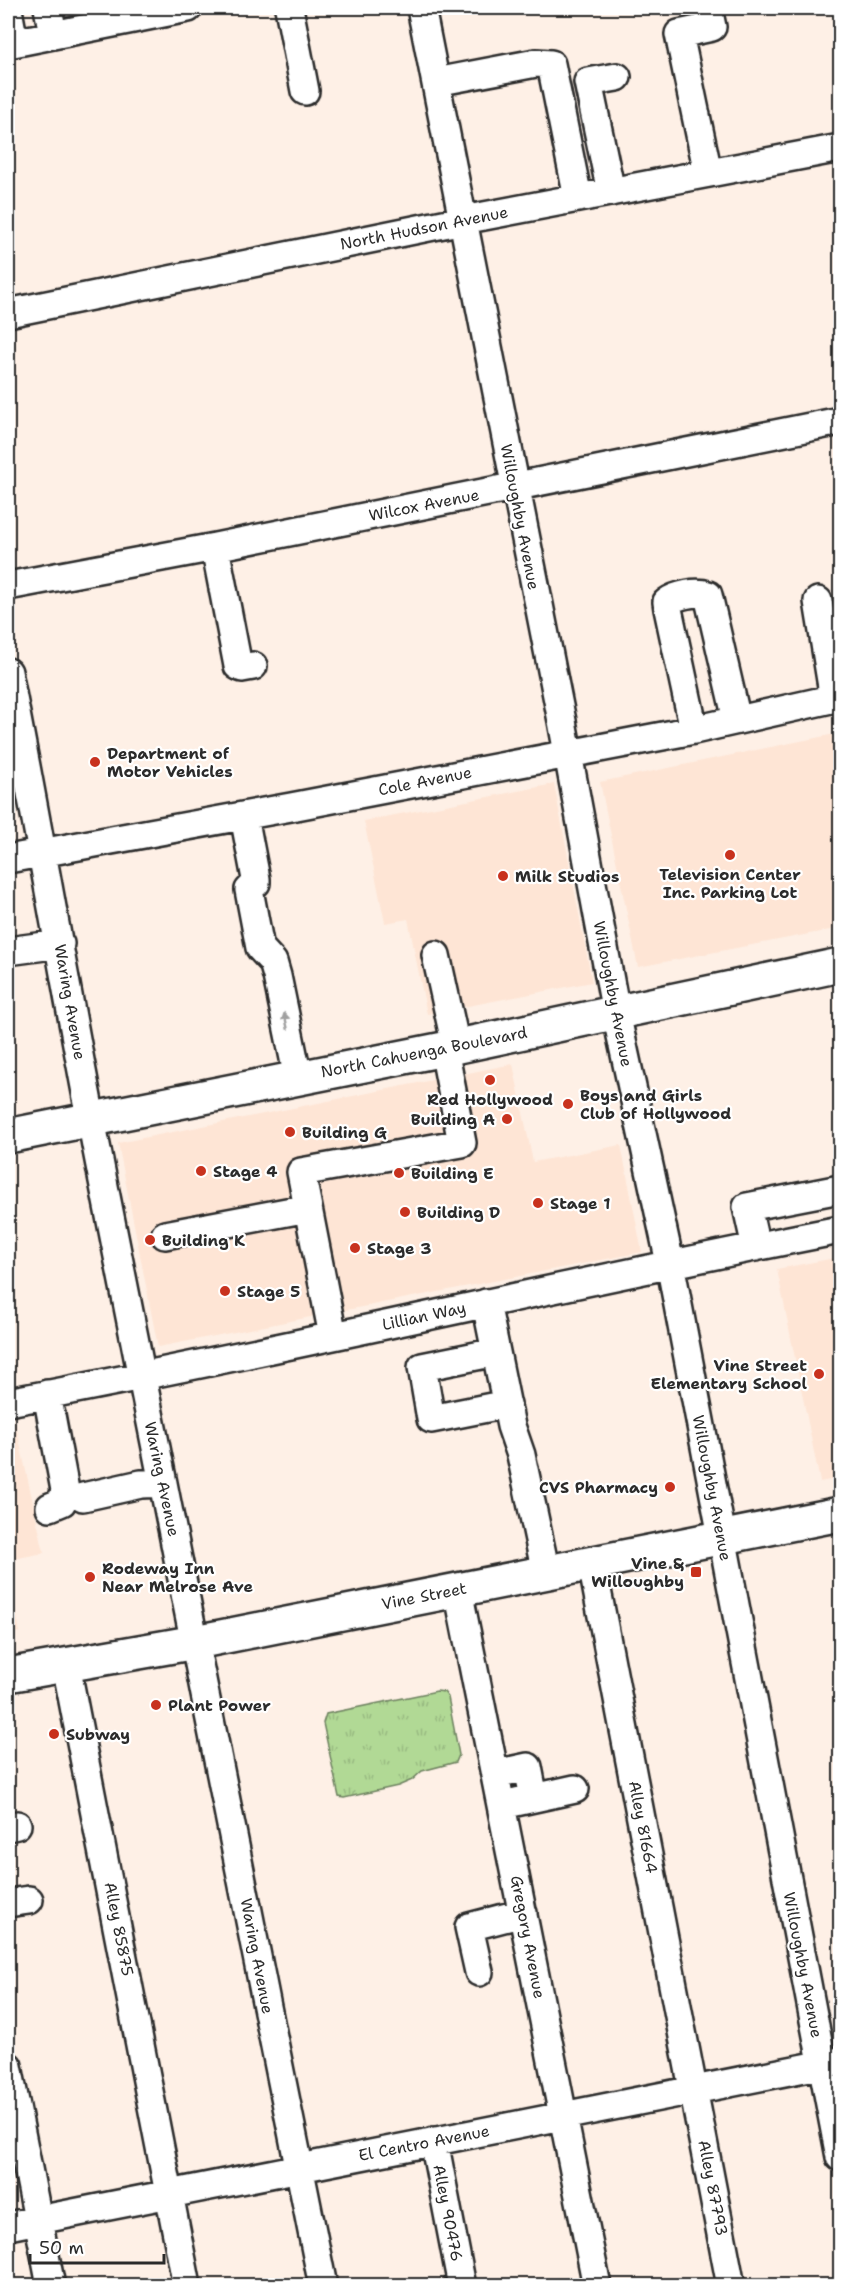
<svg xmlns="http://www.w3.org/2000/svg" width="848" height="2293" font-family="'Shantell Sans',sans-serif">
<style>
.built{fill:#fee5d5}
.grass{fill:url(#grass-tufts);stroke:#6e8260;stroke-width:1.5}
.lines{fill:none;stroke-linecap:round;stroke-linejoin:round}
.minor-casing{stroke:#2b2b2b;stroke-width:32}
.major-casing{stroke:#2b2b2b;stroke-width:38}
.minor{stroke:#fff;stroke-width:27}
.major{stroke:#fff;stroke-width:33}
.oneway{fill:#a0a0a0}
.poi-dot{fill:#c8321e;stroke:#fff;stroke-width:2}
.labels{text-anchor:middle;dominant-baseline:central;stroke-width:4.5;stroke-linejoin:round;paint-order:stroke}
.street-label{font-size:16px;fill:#2b2b2b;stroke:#fff}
.poi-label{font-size:16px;font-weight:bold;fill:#2b2b2b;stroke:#fff;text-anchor:start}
</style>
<defs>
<pattern id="grass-tufts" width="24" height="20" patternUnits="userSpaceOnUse" patternTransform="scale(1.5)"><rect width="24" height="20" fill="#b1d995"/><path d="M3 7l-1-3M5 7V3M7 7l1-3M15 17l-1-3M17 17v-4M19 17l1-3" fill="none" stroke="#98ba81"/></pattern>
</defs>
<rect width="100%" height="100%" fill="#fef0e6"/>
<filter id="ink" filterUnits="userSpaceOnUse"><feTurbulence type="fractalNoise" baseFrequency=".0167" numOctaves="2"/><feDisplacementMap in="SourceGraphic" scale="12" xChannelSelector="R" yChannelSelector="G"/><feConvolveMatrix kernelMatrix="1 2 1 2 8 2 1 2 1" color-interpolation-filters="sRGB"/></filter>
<g filter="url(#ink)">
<!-- built -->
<path class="built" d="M 840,733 L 840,928 L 638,967 L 600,782 Z
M 554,784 L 592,982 L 427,1014 L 408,919 L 385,923 L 364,821 Z
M 513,1064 L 533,1162 L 621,1145 L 642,1252 L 158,1347 L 118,1143 Z
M 840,1257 L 840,1478 L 820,1482 L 777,1269 Z
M 15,1421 L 44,1553 L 8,1560 L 8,1422 Z
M 8,1570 L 20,1632 L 8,1634 Z"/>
<!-- grass -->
<path class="grass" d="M 437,1691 L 444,1692 L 448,1697 L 459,1755 L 456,1762 L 422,1771 L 412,1780 L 398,1786 L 344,1798 L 339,1797 L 323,1723 L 326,1714 Z"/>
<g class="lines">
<defs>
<path id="minor" d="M 48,8 L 53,34
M 289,8 L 305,91
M 421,8 L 562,721 L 616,1013 L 670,1263 L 840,2157
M 8,10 L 14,42
M 8,44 L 188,8
M 436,82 L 536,63 L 551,64 L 578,198
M 708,173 L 679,34 L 712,27 L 708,8
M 611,192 L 588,82 L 617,77
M 8,313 L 463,220 L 840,148
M 215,547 L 238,666 L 242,668 L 253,666
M 8,586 L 215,547 L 840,421
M 818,601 L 834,699
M 8,672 C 41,840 69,1008 102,1176 C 174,1546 249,1916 323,2286
M 694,730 L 668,609 L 667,602 C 677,595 696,591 708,595 L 737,720
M 244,816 L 256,879 L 256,883 L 249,890 L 260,948 L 273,962 L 277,976 L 298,1078
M 8,859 L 291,807 L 694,730 L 840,697
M 8,951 L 60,944
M 436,955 L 456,1046
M 165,1235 L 308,1208
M 756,1247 L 747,1207 L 840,1189
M 486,1303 L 511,1426 L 521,1455 L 546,1573
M 333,1336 L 301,1172 L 462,1143 L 444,1049
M 496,1352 L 422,1367 L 431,1419 L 507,1404
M 47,1394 L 65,1490 L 62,1502 L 50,1507
M 8,1402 C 286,1350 562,1284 840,1230
M 83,1497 L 141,1484 L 163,1483
M 592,1564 L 731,2286
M 458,1590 L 597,2286
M 66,1665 L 187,2286
M 495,1774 L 528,1767 L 534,1798
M 502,1805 L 575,1789
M 8,1827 L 17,1825
M 8,1903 L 29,1900
M 479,1972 L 469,1927 L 523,1913
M 8,2066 L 51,2286
M 434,2141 L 462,2286
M 8,2226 L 840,2061"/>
<path id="major" d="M 8,1136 L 444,1049 L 840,965
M 8,1675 L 196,1642 L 840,1514"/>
</defs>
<!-- minor casing -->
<use href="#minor" class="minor-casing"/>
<!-- major casing -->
<use href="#major" class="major-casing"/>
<!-- minor -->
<use href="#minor" class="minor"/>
<!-- major -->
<use href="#major" class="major"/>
</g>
<!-- one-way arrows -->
<defs><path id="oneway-solid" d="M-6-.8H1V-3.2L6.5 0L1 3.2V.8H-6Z" transform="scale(1.5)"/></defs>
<use class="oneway" href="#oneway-solid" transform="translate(286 1021) rotate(-102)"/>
</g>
<!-- markers -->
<g class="poi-dot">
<circle cx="95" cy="762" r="6"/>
<circle cx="730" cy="855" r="6"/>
<circle cx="503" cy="876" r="6"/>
<circle cx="490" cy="1080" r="6"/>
<circle cx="568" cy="1104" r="6"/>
<circle cx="507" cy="1119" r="6"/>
<circle cx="290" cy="1132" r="6"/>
<circle cx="201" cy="1171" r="6"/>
<circle cx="399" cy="1173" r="6"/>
<circle cx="538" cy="1203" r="6"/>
<circle cx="405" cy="1212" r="6"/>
<circle cx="150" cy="1240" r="6"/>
<circle cx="355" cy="1248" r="6"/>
<circle cx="225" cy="1291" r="6"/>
<circle cx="819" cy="1374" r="6"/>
<circle cx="670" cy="1487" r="6"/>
<rect x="690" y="1566" width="12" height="12" rx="3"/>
<circle cx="90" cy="1577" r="6"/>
<circle cx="156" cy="1705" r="6"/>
<circle cx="54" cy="1734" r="6"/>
</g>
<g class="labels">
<!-- street labels -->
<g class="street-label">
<text transform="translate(424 228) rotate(-11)">North Hudson Avenue</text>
<text transform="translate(424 505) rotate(-11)">Wilcox Avenue</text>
<text transform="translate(520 517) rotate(79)">Willoughby Avenue</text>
<text transform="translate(425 781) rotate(-11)">Cole Avenue</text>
<text transform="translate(613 994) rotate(79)">Willoughby Avenue</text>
<text transform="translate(70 1002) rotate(80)">Waring Avenue</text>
<text transform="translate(424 1052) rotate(-11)">North Cahuenga Boulevard</text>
<text transform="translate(424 1316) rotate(-12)">Lillian Way</text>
<text transform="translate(162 1479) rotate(78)">Waring Avenue</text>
<text transform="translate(712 1488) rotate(79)">Willoughby Avenue</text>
<text transform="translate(424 1596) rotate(-11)">Vine Street</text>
<text transform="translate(643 1827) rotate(79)">Alley 81664</text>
<text transform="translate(119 1929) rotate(79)">Alley 85875</text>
<text transform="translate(528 1937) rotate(79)">Gregory Avenue</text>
<text transform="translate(257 1956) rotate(79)">Waring Avenue</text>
<text transform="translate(803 1965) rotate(79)">Willoughby Avenue</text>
<text transform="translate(424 2143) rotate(-11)">El Centro Avenue</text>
<text transform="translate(713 2188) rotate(79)">Alley 87793</text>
<text transform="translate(448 2213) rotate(79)">Alley 90476</text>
</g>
<!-- poi labels -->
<g class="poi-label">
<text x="107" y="753">Department of<tspan x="107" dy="18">Motor Vehicles</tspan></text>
<text x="730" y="874" text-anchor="middle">Television Center<tspan x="730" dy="18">Inc. Parking Lot</tspan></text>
<text x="515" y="876">Milk Studios</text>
<text x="580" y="1095">Boys and Girls<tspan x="580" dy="18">Club of Hollywood</tspan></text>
<text x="490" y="1099" text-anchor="middle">Red Hollywood</text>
<text x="495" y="1119" text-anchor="end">Building A</text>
<text x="302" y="1132">Building G</text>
<text x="213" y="1171">Stage 4</text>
<text x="411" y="1173">Building E</text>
<text x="550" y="1203">Stage 1</text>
<text x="417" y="1212">Building D</text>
<text x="162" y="1240">Building K</text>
<text x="367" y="1248">Stage 3</text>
<text x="237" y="1291">Stage 5</text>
<text x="807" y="1365" text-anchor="end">Vine Street<tspan x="807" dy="18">Elementary School</tspan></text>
<text x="658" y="1487" text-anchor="end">CVS Pharmacy</text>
<text x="684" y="1563" text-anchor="end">Vine &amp;<tspan x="684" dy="18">Willoughby</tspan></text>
<text x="102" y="1568">Rodeway Inn<tspan x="102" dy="18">Near Melrose Ave</tspan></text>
<text x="168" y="1705">Plant Power</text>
<text x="66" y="1734">Subway</text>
</g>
</g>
<!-- margin -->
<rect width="848" height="2293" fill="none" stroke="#fff" stroke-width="30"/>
<rect x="15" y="15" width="818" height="2263" fill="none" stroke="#2b2b2b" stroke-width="2" filter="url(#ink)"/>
<!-- scale -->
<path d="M30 2254v9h134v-9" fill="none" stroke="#2b2b2b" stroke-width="3"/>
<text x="39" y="2254" font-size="18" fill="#2b2b2b" stroke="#ffffff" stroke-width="4.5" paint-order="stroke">50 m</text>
</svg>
